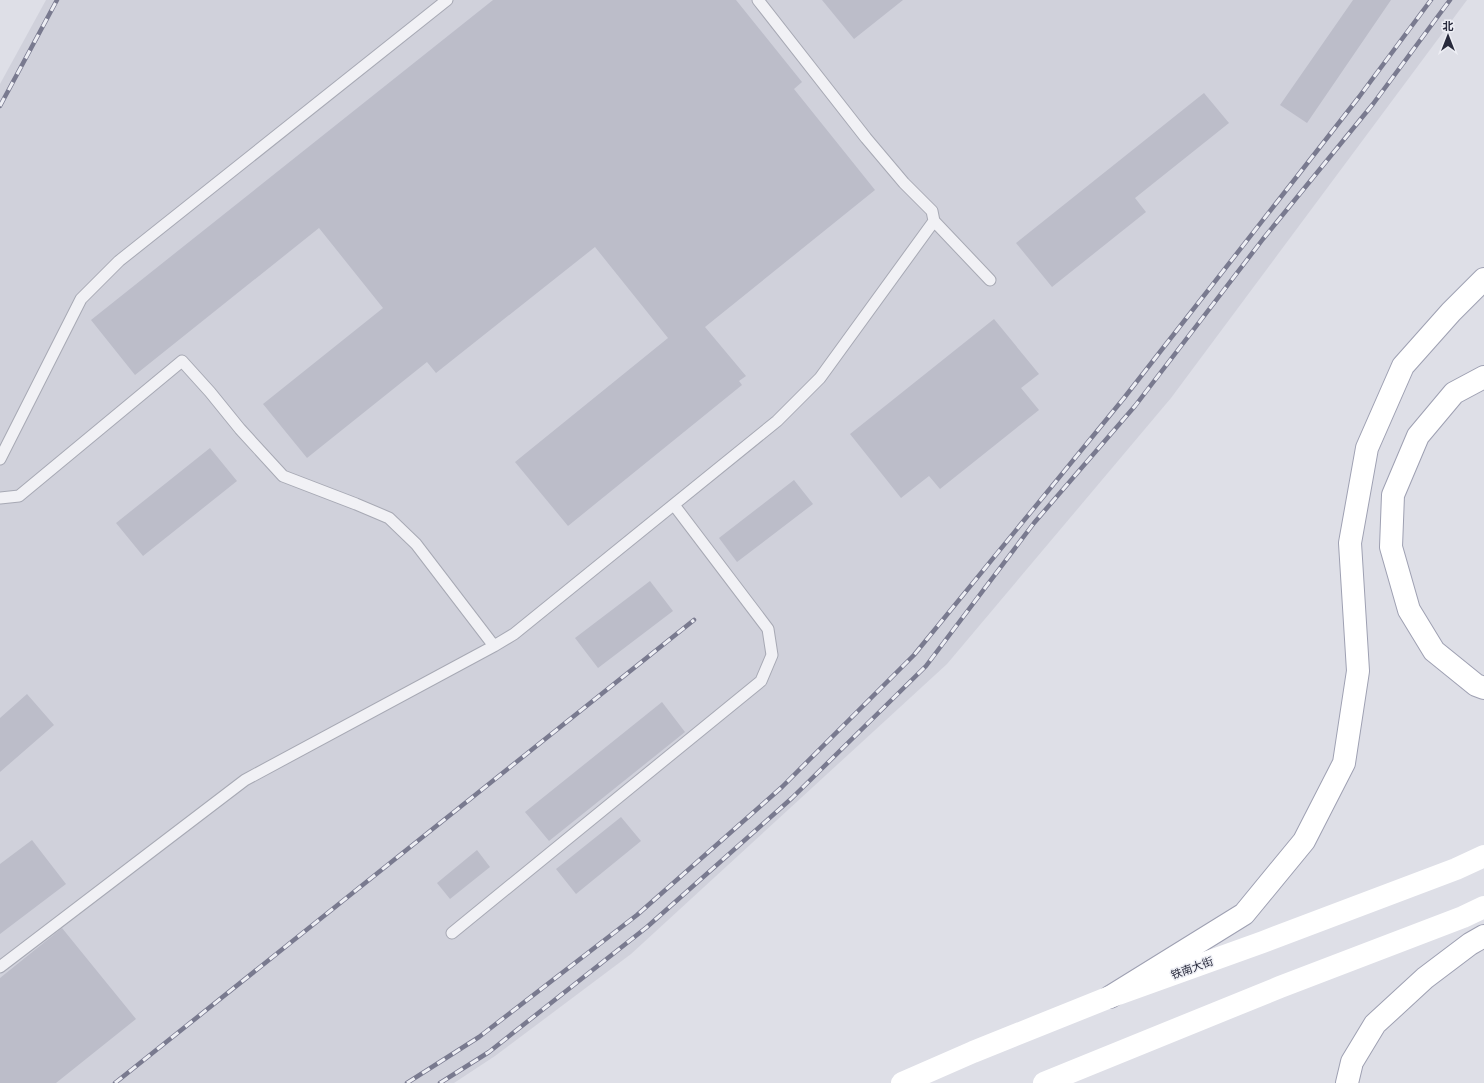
<svg xmlns="http://www.w3.org/2000/svg" width="1484" height="1083" font-family="Helvetica,'Noto Sans SC',sans-serif">
<style>
.built{fill:#d0d1db}
.building{fill:#bcbdc9}
.lines{fill:none;stroke-linecap:round;stroke-linejoin:round}
.lane-casing{stroke:#a7a9b4;stroke-width:13}
.primary-casing{stroke:#9ea0b2;stroke-width:24}
.lane{stroke:#f1f1f5;stroke-width:11}
.secondary{stroke:#fff;stroke-width:22}
.primary{stroke:#fff;stroke-width:22}
.rail-casing{stroke:#797a8f;stroke-width:4.5}
.rail{stroke:#edeef4;stroke-width:3;stroke-dasharray:9;stroke-linecap:butt}
.labels{text-anchor:middle;dominant-baseline:central;stroke-width:3;stroke-linejoin:round;paint-order:stroke}
.street-label{font-size:11px;fill:#282a3c;stroke:#edeef4}
</style>
<rect width="100%" height="100%" fill="#dedfe7"/>
<!-- built -->
<path class="built" d="M 46,0 L 1467,0 L 1171,398 L 947,664 L 631,954 L 495,1056 L 454,1083 L 0,1083 L 0,84 Z"/>
<!-- building -->
<path class="building" d="M 493,0 L 736,0 L 802,82 L 794,89 L 875,190 L 705,327 L 746,376 L 739,381 L 742,385 L 568,526 L 515,462 L 668,338 L 595,247 L 436,373 L 427,362 L 307,458 L 263,404 L 383,308 L 319,228 L 135,375 L 91,320 Z
M 822,0 L 903,0 L 854,39 Z
M 1353,0 L 1391,0 L 1307,123 L 1280,105 Z
M 1204,93 L 1229,123 L 1135,198 L 1146,212 L 1052,287 L 1016,243 Z
M 994,319 L 1039,374 L 1021,388 L 1039,410 L 940,489 L 929,476 L 901,498 L 850,434 Z
M 210,448 L 237,481 L 143,556 L 116,523 Z
M 794,480 L 813,504 L 737,562 L 719,538 Z
M 650,581 L 673,611 L 598,668 L 575,638 Z
M 27,694 L 54,725 L 0,772 L 0,718 Z
M 662,702 L 685,732 L 549,841 L 525,812 Z
M 621,817 L 641,841 L 576,894 L 556,869 Z
M 32,840 L 66,884 L 0,934 L 0,864 Z
M 477,850 L 490,867 L 450,899 L 437,883 Z
M 62,928 L 136,1019 L 56,1083 L 0,1083 L 0,978 Z"/>
<g class="lines">
<defs>
<path id="lane" d="M 758,0 L 866,138 L 904,183 L 932,211 L 934,221 L 990,280
M 0,459 L 81,299 L 119,261 L 447,0
M 0,498 L 19,496 L 182,361 L 210,392 L 240,429 L 283,476 L 356,504 L 389,518 L 416,544 L 494,646
M 452,933 L 761,681 L 772,655 L 768,629 L 674,505
M 0,967 L 245,780 L 494,646 L 514,634 L 777,421 L 820,378 L 934,221"/>
<path id="primary" d="M 1484,377 L 1454,393 L 1418,436 L 1393,495 L 1391,547 L 1409,610 L 1434,651 L 1476,685 L 1484,688
M 1110,997 L 1244,914 L 1304,841 L 1344,763 L 1358,671 L 1350,543 L 1367,448 L 1403,366 L 1451,312 L 1484,279
M 1347,1083 L 1352,1062 L 1375,1024 L 1425,978 L 1470,944 L 1484,936"/>
</defs>
<!-- lane casing -->
<use href="#lane" class="lane-casing"/>
<!-- primary casing -->
<use href="#primary" class="primary-casing"/>
<!-- lane -->
<use href="#lane" class="lane"/>
<!-- secondary -->
<path class="secondary" d="M 902,1083 L 973,1052 L 1110,997 L 1263,942 L 1456,869 L 1484,856
M 1044,1083 L 1280,987 L 1463,917 L 1484,907"/>
<!-- primary -->
<use href="#primary" class="primary"/>
<defs>
<path id="rail" d="M 0,106 L 57,0
M 115,1083 L 694,620
M 407,1083 L 479,1037 L 637,915 L 782,787 L 914,655 L 1124,398 L 1359,97 L 1431,0
M 440,1083 L 489,1052 L 647,927 L 792,798 L 926,666 L 1034,523 L 1135,406 L 1263,239 L 1373,104 L 1450,0"/>
</defs>
<!-- rail casing -->
<use href="#rail" class="rail-casing"/>
<!-- rail -->
<use href="#rail" class="rail"/>
</g>
<g class="labels">
<!-- street labels -->
<g class="street-label">
<text transform="translate(1192 968) rotate(-20)">铁南大街</text>
</g>
</g>
<!-- north arrow -->
<g transform="translate(1448 36)" stroke="#edeef4" stroke-width="3" paint-order="stroke">
<path d="M0-3L7 15L0 10L-7 15Z" fill="#282a3c"/>
<text y="-6" font-size="11" font-weight="bold" text-anchor="middle" fill="#282a3c">北</text>
</g>
</svg>
